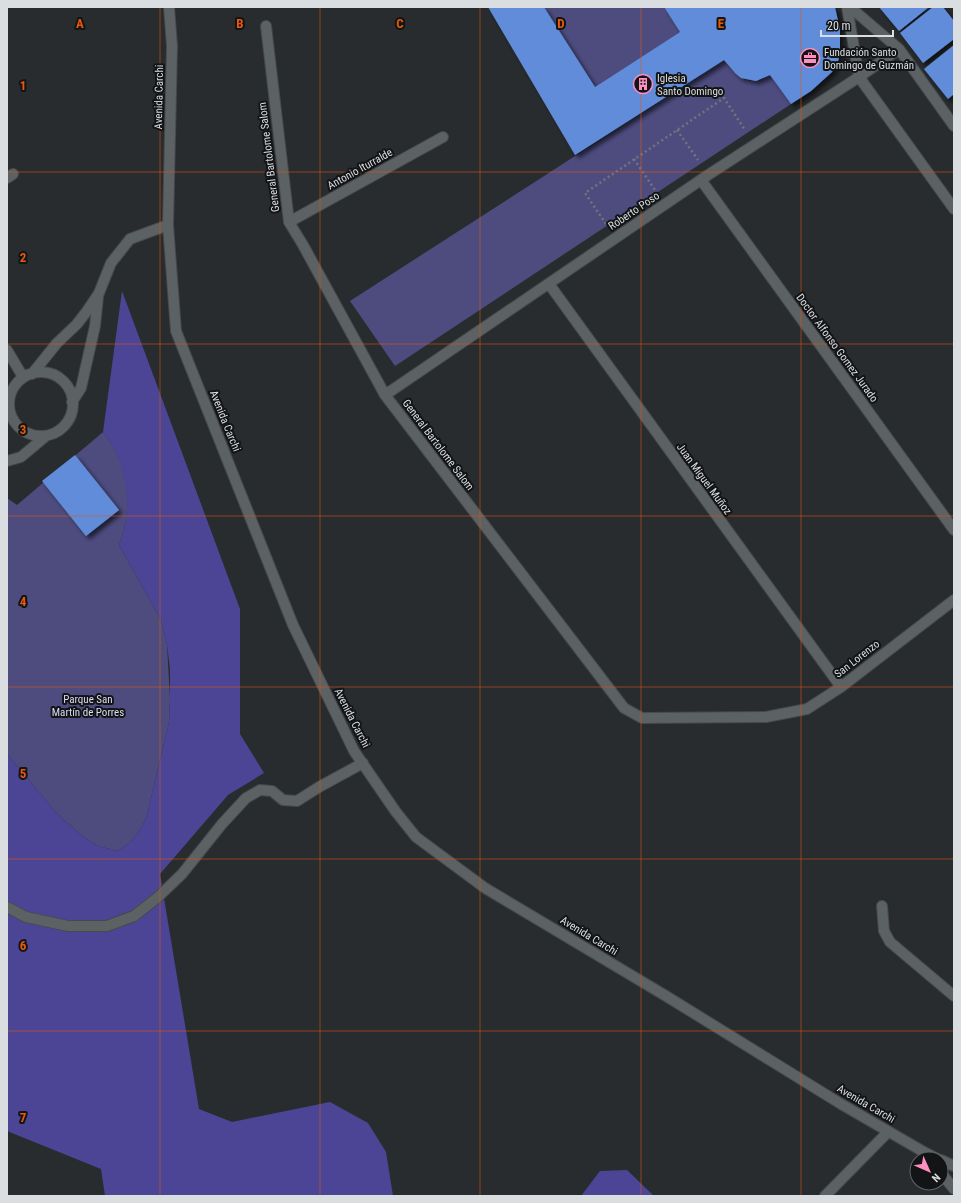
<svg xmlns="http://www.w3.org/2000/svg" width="961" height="1203" font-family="'Roboto Condensed',sans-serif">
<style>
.green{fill:#4e4c7f}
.forest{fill:#4c4595}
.building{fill:#608cda;filter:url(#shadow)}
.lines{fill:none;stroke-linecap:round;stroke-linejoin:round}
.service-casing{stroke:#46494b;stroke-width:12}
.minor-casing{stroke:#46494b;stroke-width:12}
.tertiary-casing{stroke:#46494b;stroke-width:12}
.path{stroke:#727578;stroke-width:2.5;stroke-dasharray:2 3;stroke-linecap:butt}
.service{stroke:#5c6164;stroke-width:10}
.minor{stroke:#5c6164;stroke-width:10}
.tertiary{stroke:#5c6164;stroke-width:10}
.grid{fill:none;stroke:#e8590c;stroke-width:1;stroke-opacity:0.55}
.labels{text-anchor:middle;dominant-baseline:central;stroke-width:4;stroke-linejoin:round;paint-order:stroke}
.poi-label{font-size:11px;fill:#dbdee0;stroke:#121416;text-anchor:start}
.street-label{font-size:11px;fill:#dbdee0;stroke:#121416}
.park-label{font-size:11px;fill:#dcdcf4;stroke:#121416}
.grid-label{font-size:13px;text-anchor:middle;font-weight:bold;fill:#e8590c;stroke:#121416;stroke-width:4;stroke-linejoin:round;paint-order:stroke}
</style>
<defs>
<filter id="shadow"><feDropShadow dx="3.5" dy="3.5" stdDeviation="2" flood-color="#0009"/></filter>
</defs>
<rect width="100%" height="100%" fill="#282c2f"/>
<!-- green -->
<path class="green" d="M 544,7 L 664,7 L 680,32 L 595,87 Z
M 724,60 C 737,77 748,88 770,75 L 791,104 L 395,366 L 350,301 Z
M 103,432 C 129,465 134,506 119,545 L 161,620 L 167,645 L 170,698 L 169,722 L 147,815 C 140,833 134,840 118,851 L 98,846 L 85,838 L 65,821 L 53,809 L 7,754 L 7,498 L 17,505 Z"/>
<!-- forest -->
<path class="forest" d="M 122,291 L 240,609 L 240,734 L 264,773 L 228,795 L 160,874 L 199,1109 L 232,1122 L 330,1102 L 368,1123 L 386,1152 L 393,1196 L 105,1196 L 101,1169 L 7,1131 L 7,754 L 53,809 L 65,821 L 85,838 L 98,846 L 118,851 C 134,840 140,833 147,815 L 169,722 L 170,698 L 170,669 L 167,645 L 161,620 L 119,545 C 134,506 128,465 103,432 Z
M 627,1170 L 654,1196 L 581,1196 L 600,1171 Z"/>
<!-- building -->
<path class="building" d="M 488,7 L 544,7 L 595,87 L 680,32 L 664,7 L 835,7 L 840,30 L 840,51 L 838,62 L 832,72 L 811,91 L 791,104 L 770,75 L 756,81 L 741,78 L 735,73 L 724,60 L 575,155 Z
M 879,7 L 929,7 L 899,31 Z
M 933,7 L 943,7 L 954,21 L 954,39 L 923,63 L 900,33 Z
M 954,45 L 954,94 L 948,99 L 924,69 Z
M 75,455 L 119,510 L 86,536 L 42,481 Z"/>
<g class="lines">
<defs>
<path id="service" d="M 7,178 L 13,174
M 825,1196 L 888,1132"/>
<path id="minor" d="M 847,7 L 859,77 L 954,209
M 850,7 L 899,49 L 954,126
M 266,26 L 289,222 L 303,245 L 385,395 L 624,708 L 642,718 L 766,717 L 807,709 L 841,687 L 954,600
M 701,180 L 954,530
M 289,222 L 443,137
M 549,284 L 841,687
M 7,350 L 23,377
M9 404a32 32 0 1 1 64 0a32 32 0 1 1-64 0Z
M 32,374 L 57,343 L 77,324 L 87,311 L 99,293 L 111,263 L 130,239 L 168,225
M 385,395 L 708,175 L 859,77 L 899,49
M 72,402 L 81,388 L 95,326 L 98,297
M 7,461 L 21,457 L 46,436
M 882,906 L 884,931 L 890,942 L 954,996
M 7,907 L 26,917 L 68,926 L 107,926 L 134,916 L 157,898 L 182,874 L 222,824 L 246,798 L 260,790 L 272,791 L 283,800 L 297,801 L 319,787 L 363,763
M 941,1173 L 954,1189"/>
<path id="tertiary" d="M 169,7 L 172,46 L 168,225 L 176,331 L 293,625 L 354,751 L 396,812 L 416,837 L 485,888 L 666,996 L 841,1104 L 924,1152 L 938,1159
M 941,1160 L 954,1166"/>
</defs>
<!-- service casing -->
<use href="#service" class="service-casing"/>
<!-- minor casing -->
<use href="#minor" class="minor-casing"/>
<!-- tertiary casing -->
<use href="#tertiary" class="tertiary-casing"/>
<!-- path -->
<path class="path" d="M 677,130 L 698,160
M 634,159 L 655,190
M 606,224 L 585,193 L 724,98 L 745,130"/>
<!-- service -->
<use href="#service" class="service"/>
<!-- minor -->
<use href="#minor" class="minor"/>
<!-- tertiary -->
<use href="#tertiary" class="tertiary"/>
</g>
<!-- grid -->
<path class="grid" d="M 160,7 L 160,1196M 320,7 L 320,1196M 480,7 L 480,1196M 641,7 L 641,1196M 801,7 L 801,1196M 7,172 L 954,172M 7,344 L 954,344M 7,516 L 954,516M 7,687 L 954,687M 7,859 L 954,859M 7,1031 L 954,1031"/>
<!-- icons -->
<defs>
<symbol id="office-ring" viewBox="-11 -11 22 22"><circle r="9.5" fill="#121416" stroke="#fd8ebf" stroke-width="1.5"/><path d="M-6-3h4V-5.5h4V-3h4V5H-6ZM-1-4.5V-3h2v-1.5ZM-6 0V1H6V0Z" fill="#fd8ebf"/></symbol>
<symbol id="building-ring" viewBox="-11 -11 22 22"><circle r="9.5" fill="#121416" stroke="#fd8ebf" stroke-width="1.5"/><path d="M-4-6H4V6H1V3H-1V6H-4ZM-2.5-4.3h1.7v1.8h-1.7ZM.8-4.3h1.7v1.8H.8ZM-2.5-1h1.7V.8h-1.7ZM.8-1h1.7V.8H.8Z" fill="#fd8ebf"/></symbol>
</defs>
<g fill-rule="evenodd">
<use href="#office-ring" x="799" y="47" width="22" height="22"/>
<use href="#building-ring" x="632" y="73" width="22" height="22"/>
</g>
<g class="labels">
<!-- poi labels -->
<g class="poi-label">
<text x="824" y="52">Fundación Santo<tspan x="824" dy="13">Domingo de Guzmán</tspan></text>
<text x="657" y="78">Iglesia<tspan x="657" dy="13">Santo Domingo</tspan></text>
</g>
<!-- street labels -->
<g class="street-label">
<text transform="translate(159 97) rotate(-89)">Avenida Carchi</text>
<text transform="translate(269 157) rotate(-97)">General Bartolome Salom</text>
<text transform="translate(360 169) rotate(-29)">Antonio Iturralde</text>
<text transform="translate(634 211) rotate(-34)">Roberto Poso</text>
<text transform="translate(837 348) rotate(54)">Doctor Alfonso Gomez Jurado</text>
<text transform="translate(225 421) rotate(68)">Avenida Carchi</text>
<text transform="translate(438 445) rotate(53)">General Bartolome Salom</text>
<text transform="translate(704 479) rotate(54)">Juan Miguel Muñoz</text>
<text transform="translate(857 659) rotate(-38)">San Lorenzo</text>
<text transform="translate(352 718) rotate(63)">Avenida Carchi</text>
<text transform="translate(589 936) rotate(31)">Avenida Carchi</text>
<text transform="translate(866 1104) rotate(30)">Avenida Carchi</text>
</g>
<!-- park labels -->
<g class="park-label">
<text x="88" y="699">Parque San<tspan x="88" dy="13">Martín de Porres</tspan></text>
</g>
</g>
<g class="grid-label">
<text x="80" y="28">A</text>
<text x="240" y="28">B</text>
<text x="400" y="28">C</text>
<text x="561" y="28">D</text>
<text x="721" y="28">E</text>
<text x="23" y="90">1</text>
<text x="23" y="262">2</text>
<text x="23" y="434">3</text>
<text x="23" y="606">4</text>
<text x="23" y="778">5</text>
<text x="23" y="950">6</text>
<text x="23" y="1122">7</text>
</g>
<!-- border -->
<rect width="961" height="1203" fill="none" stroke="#dbdee0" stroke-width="16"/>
<!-- north arrow -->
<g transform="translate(929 1171) rotate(135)"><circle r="19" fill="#121416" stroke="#626567"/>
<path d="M0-3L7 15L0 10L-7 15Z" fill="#fd8ebf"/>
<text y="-6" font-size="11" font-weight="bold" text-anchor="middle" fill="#dbdee0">N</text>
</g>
<!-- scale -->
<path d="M821 30v6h72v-6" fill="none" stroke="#dbdee0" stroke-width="2"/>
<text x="827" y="30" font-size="12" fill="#dbdee0" stroke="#121416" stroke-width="3" paint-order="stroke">20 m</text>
</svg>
